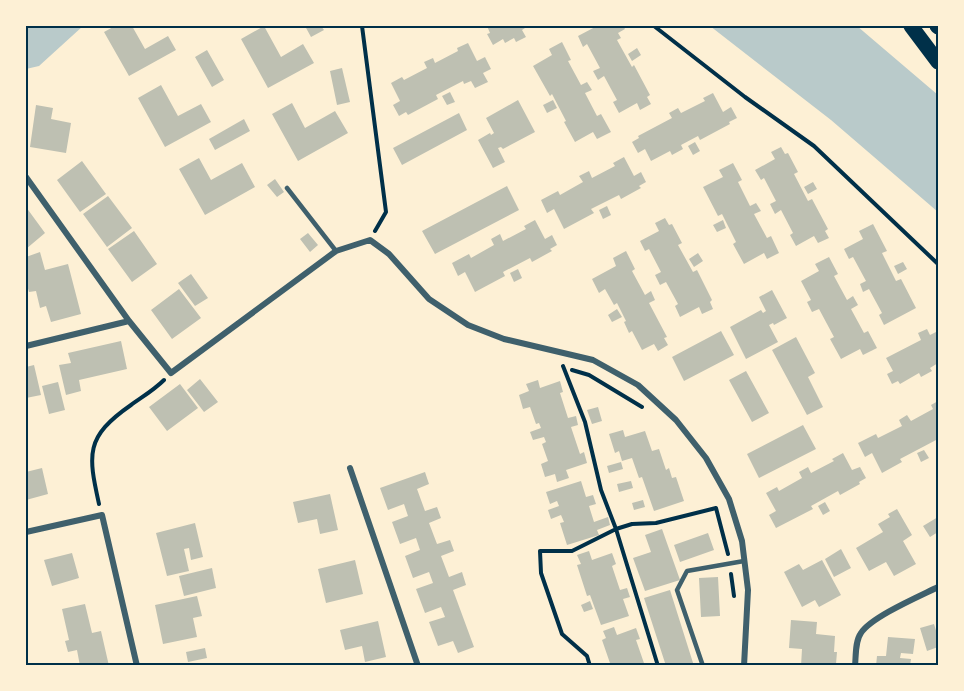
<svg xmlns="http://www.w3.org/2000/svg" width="964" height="691" font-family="Literata,serif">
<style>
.green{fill:#b9caca}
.building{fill:#bec0b2}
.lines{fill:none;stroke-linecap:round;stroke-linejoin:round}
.path{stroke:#003049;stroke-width:4}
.service{stroke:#3f606c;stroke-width:4.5}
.minor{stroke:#3f606c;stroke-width:6}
.trunk{stroke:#003049;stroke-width:15}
.neatline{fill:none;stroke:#003049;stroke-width:2}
</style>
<rect width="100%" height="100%" fill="#fdf0d5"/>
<!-- green -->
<path class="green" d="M 26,26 L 83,26 L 39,66 L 26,69 Z
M 710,26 L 857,26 L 938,95 L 938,212 L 831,120 Z"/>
<!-- building -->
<path class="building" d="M 115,26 L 132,26 L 145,49 L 168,36 L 176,50 L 129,76 L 104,32 Z
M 264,26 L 281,57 L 303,44 L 314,63 L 268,88 L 241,39 Z
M 305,26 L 321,26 L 324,30 L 311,37 Z
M 487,26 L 524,26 L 525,28 L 522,30 L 526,37 L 516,42 L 514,38 L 505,43 L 503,39 L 493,45 L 487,34 L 490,33 Z
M 597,26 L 623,26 L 625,29 L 618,33 L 621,38 L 617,40 L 632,67 L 634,65 L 650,95 L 647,97 L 651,104 L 640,110 L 637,103 L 619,113 L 613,102 L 617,100 L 604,76 L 598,80 L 593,71 L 600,68 L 587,44 L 583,47 L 578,36 Z
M 562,42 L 571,60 L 568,61 L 581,85 L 587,82 L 592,90 L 585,93 L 597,116 L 601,114 L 611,132 L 597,139 L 593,132 L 575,142 L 564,122 L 566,121 L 552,94 L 550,96 L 533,66 L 552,55 L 549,49 Z
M 468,43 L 477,61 L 485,57 L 491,69 L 483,73 L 488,82 L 475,88 L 471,81 L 464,84 L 463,81 L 436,95 L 438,99 L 408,115 L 406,112 L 399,116 L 393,105 L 400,101 L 391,83 L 402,77 L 404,80 L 427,68 L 424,62 L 433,58 L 435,63 L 458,51 L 457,48 Z
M 637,48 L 641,55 L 632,61 L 628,54 Z
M 207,50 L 224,80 L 212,87 L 195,57 Z
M 342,68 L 350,102 L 337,105 L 330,71 Z
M 161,85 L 178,116 L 201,104 L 211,122 L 165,147 L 138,98 Z
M 450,92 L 455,102 L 447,105 L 442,96 Z
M 713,93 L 723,112 L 731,107 L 737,118 L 729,122 L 730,124 L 700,140 L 698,136 L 681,145 L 683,149 L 672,155 L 670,151 L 651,161 L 645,149 L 638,153 L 632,142 L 639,138 L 638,136 L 672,118 L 669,113 L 678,108 L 681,113 L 705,101 L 703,98 Z
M 518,100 L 535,132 L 503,149 L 501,147 L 498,148 L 505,162 L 493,168 L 478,140 L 490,133 L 491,135 L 494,133 L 486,118 Z
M 553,100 L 557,108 L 547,113 L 543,105 Z
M 292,103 L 305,128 L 335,111 L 348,133 L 298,161 L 272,114 Z
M 36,105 L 53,108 L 51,119 L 71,123 L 66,153 L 30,147 Z
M 459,113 L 467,130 L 402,165 L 393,148 Z
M 244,119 L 250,131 L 215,150 L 209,139 Z
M 695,142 L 700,151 L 693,155 L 688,146 Z
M 781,147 L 785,154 L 788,153 L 798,172 L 794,174 L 808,201 L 812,199 L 828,229 L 825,231 L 829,238 L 818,243 L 814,236 L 796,246 L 790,235 L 793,233 L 781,210 L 775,214 L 770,204 L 776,201 L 764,178 L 761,180 L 755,170 L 775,159 L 771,152 Z
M 624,157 L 634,176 L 641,172 L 646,182 L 639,186 L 641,188 L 621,199 L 619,195 L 591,209 L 594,213 L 564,229 L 554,209 L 547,213 L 541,200 L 558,191 L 560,195 L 583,182 L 579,176 L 589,171 L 592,178 L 615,166 L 613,163 Z
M 199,158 L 211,180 L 242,163 L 255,187 L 205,215 L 179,169 Z
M 82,161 L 106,194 L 80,212 L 57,180 Z
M 733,163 L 742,180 L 738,182 L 750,206 L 756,203 L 761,211 L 754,214 L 767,238 L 771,236 L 779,253 L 767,259 L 764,253 L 744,264 L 733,244 L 736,242 L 722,214 L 718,216 L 703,187 L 723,177 L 719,170 Z
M 275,179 L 284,192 L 277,197 L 267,185 Z
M 813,182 L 817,189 L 808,194 L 804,187 Z
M 507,186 L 519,210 L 435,254 L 422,231 Z
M 108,196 L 132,228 L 107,247 L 83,214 Z
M 607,206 L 611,215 L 603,219 L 599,210 Z
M 26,207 L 45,233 L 26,249 Z
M 665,218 L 669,225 L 672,224 L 682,243 L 678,245 L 693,272 L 697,270 L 712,300 L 710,302 L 713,309 L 702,314 L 699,307 L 680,317 L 675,306 L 678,304 L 666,282 L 660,285 L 655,275 L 661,272 L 649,249 L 645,251 L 640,241 L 659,231 L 655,223 Z
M 535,220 L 545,239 L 552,235 L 557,245 L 550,249 L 552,251 L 532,262 L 530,258 L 503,272 L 505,276 L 475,292 L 465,272 L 458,276 L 452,263 L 469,254 L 471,258 L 494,245 L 491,239 L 500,234 L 503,241 L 526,229 L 524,226 Z
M 723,220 L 726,228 L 717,232 L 713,225 Z
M 873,224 L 887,251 L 882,253 L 896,281 L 901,279 L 916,308 L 884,325 L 879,315 L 882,313 L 869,289 L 863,292 L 860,284 L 866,281 L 853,257 L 849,259 L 844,249 L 863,239 L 859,231 Z
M 134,231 L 157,264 L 132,282 L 108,249 Z
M 308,233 L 318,245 L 310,252 L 300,239 Z
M 626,251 L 635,269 L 632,271 L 645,295 L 651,291 L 655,300 L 649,303 L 667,337 L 664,338 L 668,345 L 658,351 L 654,344 L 642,350 L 632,331 L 629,333 L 624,322 L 626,321 L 617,303 L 614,305 L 605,289 L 599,293 L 592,279 L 616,266 L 613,258 Z
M 40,252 L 45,270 L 68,264 L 81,314 L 51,322 L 46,306 L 40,308 L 36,291 L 29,292 L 26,281 L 26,257 Z
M 698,253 L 703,261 L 694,267 L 689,259 Z
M 829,257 L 838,274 L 834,276 L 847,300 L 853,296 L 858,305 L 851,309 L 864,333 L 868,331 L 877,348 L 863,355 L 860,349 L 841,359 L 830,339 L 834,337 L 819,309 L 812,312 L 807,302 L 811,300 L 801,281 L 819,271 L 815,264 Z
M 903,262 L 907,269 L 898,274 L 894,266 Z
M 518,269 L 522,278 L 514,282 L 510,273 Z
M 191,274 L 208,298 L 195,306 L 178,283 Z
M 179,289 L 201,318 L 172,339 L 151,310 Z
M 772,290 L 787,318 L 774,325 L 773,323 L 769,325 L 778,342 L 746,359 L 730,327 L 761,310 L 763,313 L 766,311 L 759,297 Z
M 617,309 L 622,317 L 612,322 L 608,315 Z
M 927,329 L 930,335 L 938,331 L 938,363 L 930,368 L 932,371 L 921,377 L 919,373 L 900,384 L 898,381 L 892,384 L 887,374 L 893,371 L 886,358 L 921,340 L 918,333 Z
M 721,331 L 734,355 L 684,381 L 672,357 Z
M 796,337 L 815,373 L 808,377 L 823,407 L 807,415 L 772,350 Z
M 121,341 L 127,369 L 79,380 L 81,391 L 66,395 L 59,365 L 71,363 L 68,353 Z
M 34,365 L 41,395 L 26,398 L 26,367 Z
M 746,371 L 769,413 L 752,422 L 729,380 Z
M 200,379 L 218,402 L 204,412 L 187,390 Z
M 538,380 L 540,388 L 560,381 L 563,392 L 560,393 L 568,418 L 576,416 L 578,425 L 571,427 L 580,454 L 584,452 L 587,463 L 566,470 L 569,478 L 557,482 L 555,474 L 545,477 L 541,464 L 548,461 L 542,444 L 546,442 L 544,437 L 533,440 L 530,432 L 541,428 L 539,423 L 536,424 L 530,407 L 523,409 L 519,395 L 529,391 L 526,384 Z
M 58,382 L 65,410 L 49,414 L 42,386 Z
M 180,384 L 198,408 L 167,431 L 149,407 Z
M 938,401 L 938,439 L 900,459 L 902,462 L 882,473 L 872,453 L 865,457 L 858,443 L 876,434 L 878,438 L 902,426 L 899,420 L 907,415 L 911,421 L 933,409 L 931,405 Z
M 598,407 L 602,421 L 592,424 L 587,410 Z
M 803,425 L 816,449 L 759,478 L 747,454 Z
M 623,430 L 625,437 L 645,431 L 652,451 L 659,449 L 666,470 L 669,468 L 672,478 L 676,477 L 684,501 L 654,511 L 642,477 L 639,478 L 632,458 L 622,461 L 619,451 L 615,453 L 609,434 Z
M 924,450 L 929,458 L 921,462 L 917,453 Z
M 843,453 L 852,470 L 860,467 L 866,478 L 859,482 L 860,484 L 840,495 L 838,491 L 811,506 L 813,509 L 776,528 L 769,515 L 776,511 L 766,493 L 777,487 L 779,491 L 802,478 L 799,472 L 808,467 L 811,473 L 834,461 L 832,459 Z
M 621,462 L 623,469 L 609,473 L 607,466 Z
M 42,468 L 48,494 L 26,500 L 26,472 Z
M 425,472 L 429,484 L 417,489 L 425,511 L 437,507 L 441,518 L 429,523 L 437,544 L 450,540 L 454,551 L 441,556 L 449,577 L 462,572 L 466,585 L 453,590 L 474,647 L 458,653 L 453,641 L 438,646 L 429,622 L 445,617 L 441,607 L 425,613 L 416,589 L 433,583 L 429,572 L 413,578 L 405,556 L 420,550 L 416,538 L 400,544 L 392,522 L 408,516 L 404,504 L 388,510 L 380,488 Z
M 581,481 L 586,497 L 593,495 L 596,504 L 589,506 L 594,522 L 608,517 L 610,525 L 597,530 L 599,535 L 567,545 L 560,523 L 564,522 L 561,515 L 551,519 L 548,510 L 559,506 L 557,501 L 550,504 L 546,492 Z
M 631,481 L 633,488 L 619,492 L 617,484 Z
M 330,494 L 338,530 L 320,534 L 317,519 L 298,523 L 293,502 Z
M 643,500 L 645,507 L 634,510 L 632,503 Z
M 825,502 L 830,511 L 823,515 L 818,506 Z
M 897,509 L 912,535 L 903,541 L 916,564 L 894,576 L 886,562 L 869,571 L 856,548 L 883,532 L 878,524 L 890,517 L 888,514 Z
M 938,517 L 938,532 L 930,537 L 923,526 Z
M 195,523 L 203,557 L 191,560 L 189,548 L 184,549 L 189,571 L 167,576 L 156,533 Z
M 662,529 L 680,580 L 645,591 L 633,558 L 651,552 L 645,535 Z
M 708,533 L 714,550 L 680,562 L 674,545 Z
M 841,549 L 851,568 L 834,577 L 825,559 Z
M 589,551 L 592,560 L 612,553 L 616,564 L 612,566 L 620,590 L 627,588 L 630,597 L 623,599 L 629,616 L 601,625 L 590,595 L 587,596 L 577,565 L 581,564 L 577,555 Z
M 72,553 L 79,578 L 52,586 L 44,560 Z
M 355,560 L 363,594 L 326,603 L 318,569 Z
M 822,560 L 841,595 L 819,607 L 815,600 L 802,607 L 784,572 L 799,564 L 803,570 Z
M 212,568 L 216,588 L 184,596 L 179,576 Z
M 718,577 L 720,616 L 701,617 L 699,578 Z
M 670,590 L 694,666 L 666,666 L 644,598 Z
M 197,596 L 202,616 L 193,618 L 197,637 L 163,644 L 155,605 Z
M 590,601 L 593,609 L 584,612 L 581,605 Z
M 85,604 L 92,633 L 101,631 L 109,666 L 80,666 L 77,650 L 68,652 L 65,641 L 69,640 L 62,609 Z
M 791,620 L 817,622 L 816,634 L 835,636 L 834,652 L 837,652 L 836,664 L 833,663 L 832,666 L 801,666 L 802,649 L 789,648 Z
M 378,621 L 386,657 L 365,662 L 362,646 L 345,650 L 340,630 Z
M 934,624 L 938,637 L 938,647 L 927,651 L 920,628 Z
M 614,627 L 617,635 L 636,628 L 640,639 L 636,640 L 645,666 L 611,666 L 602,640 L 606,638 L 603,631 Z
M 888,637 L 915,639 L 913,654 L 901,653 L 900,658 L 911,659 L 910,666 L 876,666 L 877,656 L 886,656 Z
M 205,648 L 207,658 L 188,662 L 186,652 Z"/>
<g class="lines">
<!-- path -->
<path class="path" d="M 362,26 L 386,212 L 375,231
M 654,26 L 745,97 L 814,146 L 938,264
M 563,366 L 585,422 L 601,490 L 616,529 L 658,666
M 572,370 L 589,375 L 642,407
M 99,504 C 88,454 85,437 131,405 C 142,397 154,390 164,380
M 731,574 L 734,596
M 590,666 L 587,656 L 562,634 L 541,573 L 540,551 L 572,551 L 616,529 L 632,524 L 656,523 L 716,508 L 728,554"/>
<!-- service -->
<path class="service" d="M 287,188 L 336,251
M 703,666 L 677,590 L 687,571 L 744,561"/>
<!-- minor -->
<path class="minor" d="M 26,177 L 129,321 L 171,373 L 336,251 L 370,240 L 389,254 L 429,299 L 468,325 L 504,339 L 593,360 L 638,385 L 676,420 L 706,458 L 729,499 L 742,541 L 748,590 L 744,666
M 26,346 L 129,321
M 350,468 L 418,666
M 26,532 L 102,515 L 137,666
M 855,666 C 856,656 855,641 861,633 C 871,617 920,596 938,587"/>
<!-- trunk -->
<path class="trunk" d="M 911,26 L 938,62
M 937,26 L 938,27"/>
</g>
<!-- border -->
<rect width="964" height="691" fill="none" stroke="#fdf0d5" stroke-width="54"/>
<rect x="27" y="27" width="910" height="637" class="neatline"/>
</svg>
